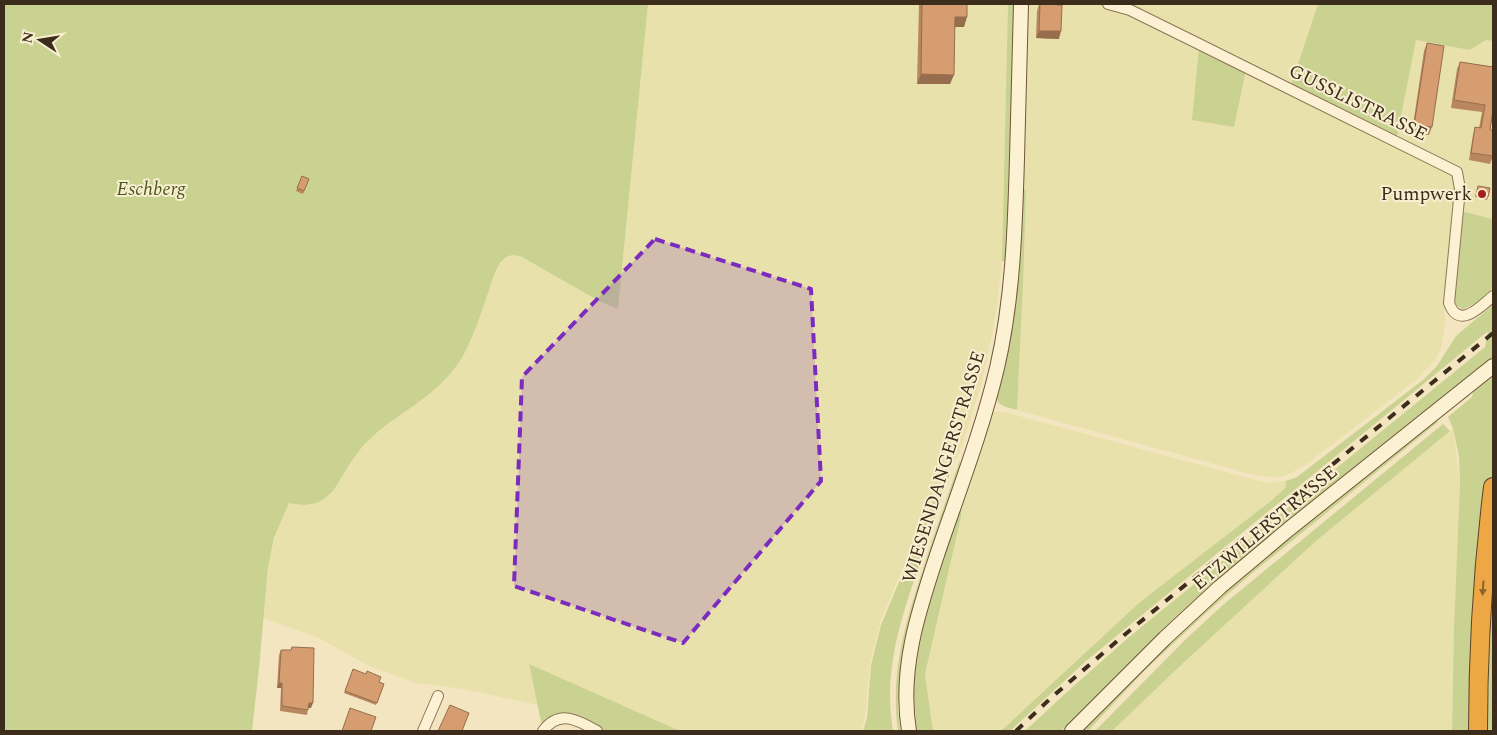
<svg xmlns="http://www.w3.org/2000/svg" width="1497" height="735" font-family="Spectral,serif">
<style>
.farmland{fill:#e9e1ab}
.green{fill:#c9d291}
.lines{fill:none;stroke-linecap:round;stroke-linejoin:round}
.minor-casing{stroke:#8e7455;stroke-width:12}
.secondary-casing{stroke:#6f5538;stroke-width:16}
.motorway-casing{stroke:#5b422a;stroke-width:20}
.minor{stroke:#fdf1d3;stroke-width:10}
.secondary{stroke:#fdf1d3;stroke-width:14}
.motorway{stroke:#eda745;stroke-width:18}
.rail{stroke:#3b2c1b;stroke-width:4;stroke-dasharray:9 9;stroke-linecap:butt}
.wall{fill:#b88760}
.shaded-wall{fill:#966e4e}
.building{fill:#d69d70;stroke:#966e4e}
.oneway{fill:#8b632e}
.marked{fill:#7b2cbf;fill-opacity:0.2;stroke:#7b2cbf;stroke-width:4;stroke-dasharray:10 6;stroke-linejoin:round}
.poi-dot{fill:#a4201e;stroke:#f9eecf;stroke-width:2}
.labels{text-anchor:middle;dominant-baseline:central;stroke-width:4;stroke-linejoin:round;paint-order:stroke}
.street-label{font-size:19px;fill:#3b2c1b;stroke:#f9eecf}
.park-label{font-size:19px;font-style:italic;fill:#4a5a1f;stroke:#f9eecf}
.poi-label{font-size:19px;fill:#3b2c1b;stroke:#f9eecf;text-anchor:end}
</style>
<rect width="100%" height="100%" fill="#f3e5bf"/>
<!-- farmland -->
<path class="farmland" d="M 648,4 L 1008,4 L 1002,261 L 997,307 L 991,340 L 981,385 L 960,452 L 947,470 L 925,514 L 881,620 L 870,663 L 865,718 L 861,731 L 680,731 L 529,665 L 538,705 L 463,689 L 416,683 L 369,666 L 317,637 L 263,618 L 268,567 L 271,551 L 278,528 L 289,503 L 298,505 L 311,505 L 329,496 L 333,491 L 359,451 L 371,438 L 446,380 L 459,363 L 470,341 L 494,275 L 503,260 L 512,255 L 522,257 L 599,301 L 618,309 Z
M 1021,4 L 1318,4 L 1290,88 L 1200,44 L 1244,78 L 1246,70 L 1449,171 L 1455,178 L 1457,186 L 1446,293 L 1444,314 L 1446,318 L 1441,350 L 1434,361 L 1417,379 L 1304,466 L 1285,476 L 1276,477 L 1258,476 L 1017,410 L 1023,285 L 1026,190 L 1016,189 Z
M 1416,40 L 1470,50 L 1486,40 L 1493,41 L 1493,216 L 1492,219 L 1462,211 L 1465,180 L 1460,170 L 1396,139 Z
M 994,412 L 1004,412 L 1255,480 L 1270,483 L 1286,481 L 1286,487 L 1271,501 L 1245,522 L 1140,602 L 1001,731 L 933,731 L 925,674 L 961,517 L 961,498 L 989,415 Z
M 1453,428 L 1460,483 L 1454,627 L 1452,731 L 1112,731 L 1181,665 L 1316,541 Z"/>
<!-- green -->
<path class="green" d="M 4,4 L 648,4 L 618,309 L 599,301 L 522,257 C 516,255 510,254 504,259 C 495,267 492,282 488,293 C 481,313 474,335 464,354 C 443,393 403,409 371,438 C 355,452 345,473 333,491 C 320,505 307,507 289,503 L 274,538 L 268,567 L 259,668 L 252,731 L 4,731 Z
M 1008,4 L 1021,4 L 1013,261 L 1002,261 Z
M 1318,4 L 1493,4 L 1493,41 L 1486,40 L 1470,50 L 1416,40 L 1396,141 L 1290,88 Z
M 1199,48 L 1246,70 L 1234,127 L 1192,120 Z
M 1020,189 L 1026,190 L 1023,285 L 1017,410 C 1007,407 999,407 995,396 Z
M 1462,211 L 1492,219 L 1493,216 L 1493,288 C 1484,295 1474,307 1462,309 L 1454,303 L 1452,296 Z
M 1493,301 L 1493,731 L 1452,731 L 1454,627 L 1460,483 L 1459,456 L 1453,428 L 1448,417 L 1472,397 L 1476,380 L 1161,633 L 1061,731 L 1025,731 L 1067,692 L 1128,638 L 1485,347 L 1488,331 L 1086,661 L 1010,731 L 1001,731 L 1140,602 L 1271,501 L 1286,487 L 1286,481 L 1297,477 L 1423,380 L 1437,366 L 1456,336 L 1489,308 Z
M 1437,420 L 1438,422 L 1250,575 L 1206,613 L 1145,670 L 1088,731 L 1083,731 C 1127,685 1171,640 1218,598 C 1289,535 1364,479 1437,420 Z
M 1443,424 L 1450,431 L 1316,541 L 1181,665 L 1112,731 L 1095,731 L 1186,639 L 1224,604 Z
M 960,460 L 961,468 L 907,635 L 899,681 L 898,709 L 900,730 L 898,730 C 890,675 905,624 922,572 C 934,535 947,497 960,460 Z
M 950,474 C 939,505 929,535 919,566 C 900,621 883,673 893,731 L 863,731 L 867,718 L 871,665 L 881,625 L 932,503 L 947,475 Z
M 961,498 L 961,517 L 925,674 L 933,731 L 917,731 L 912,680 L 917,640 Z
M 529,664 L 680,731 L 597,731 L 568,718 L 543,731 Z"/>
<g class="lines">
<defs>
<path id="minor" d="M 1108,4 L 1130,10 L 1199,44 L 1457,172 L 1460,189 L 1449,303 C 1459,330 1480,307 1493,296
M 423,731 L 438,696
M 543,731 C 559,709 578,720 597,731"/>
<path id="secondary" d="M 909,731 C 899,670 918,612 937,555 C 958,493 982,431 997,368 C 1013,299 1015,229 1017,158 C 1018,107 1020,55 1021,4
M 1072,731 L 1165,638 L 1220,587 L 1289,529 L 1493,366"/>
<path id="motorway" d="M 1478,731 C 1478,650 1483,568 1493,487"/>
</defs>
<!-- minor casing -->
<use href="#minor" class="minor-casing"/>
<!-- secondary casing -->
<use href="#secondary" class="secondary-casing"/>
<!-- motorway casing -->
<use href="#motorway" class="motorway-casing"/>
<!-- minor -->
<use href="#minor" class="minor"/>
<!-- secondary -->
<use href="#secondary" class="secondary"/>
<!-- motorway -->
<use href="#motorway" class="motorway"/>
<!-- rail -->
<path class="rail" d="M 1016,731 L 1052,697 L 1123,636 L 1493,333"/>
</g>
<!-- wall -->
<path class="wall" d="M 919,4 L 967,4 L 964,27 L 955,27 L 950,84 L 917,84 Z
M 1039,4 L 1057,5 L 1059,39 L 1036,38 L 1037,11 Z
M 1427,43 L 1432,127 L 1429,135 L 1412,132 L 1424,51 Z
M 1460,62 L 1493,67 L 1493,114 L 1490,130 L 1493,156 L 1490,164 L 1469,160 L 1473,135 L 1475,127 L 1479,128 L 1482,112 L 1451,108 L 1457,69 Z
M 302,176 L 309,179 L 303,194 L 296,191 Z
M 1478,186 L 1490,188 L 1487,200 L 1475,197 Z
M 292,647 L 311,708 L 308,708 L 307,715 L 280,711 L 281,688 L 277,688 L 279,655 L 281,650 L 291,650 Z
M 353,669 L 384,684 L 376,705 L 344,693 Z"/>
<!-- shaded-wall -->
<path class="shaded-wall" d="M 955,17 L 967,17 L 964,27 L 952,27 Z
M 1039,31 L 1061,31 L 1059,39 L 1036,38 Z
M 921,74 L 954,75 L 950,84 L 917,84 Z
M 279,683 L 282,683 L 281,688 L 277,688 Z
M 309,703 L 313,703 L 311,708 L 307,708 Z"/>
<!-- building -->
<path class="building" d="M 922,4 L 967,4 L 967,17 L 955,17 L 954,75 L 921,74 Z
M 1040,4 L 1057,4 L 1057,5 L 1062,5 L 1061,31 L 1039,31 Z
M 1427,43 L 1444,46 L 1432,127 L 1414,125 Z
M 1460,62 L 1493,67 L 1493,110 L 1490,130 L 1493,130 L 1493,156 L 1471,153 L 1475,127 L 1481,128 L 1485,105 L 1454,100 Z
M 302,176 L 309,179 L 304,191 L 297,188 Z
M 1478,186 L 1490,188 L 1488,197 L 1476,195 Z
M 292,647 L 314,648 L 313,703 L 309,703 L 308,710 L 282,706 L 282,683 L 279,683 L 281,650 L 291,650 Z
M 353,669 L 366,674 L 367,671 L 381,677 L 379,682 L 384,684 L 377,703 L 345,691 Z
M 450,705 L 469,713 L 462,731 L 438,731 Z
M 350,708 L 376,717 L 371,731 L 342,731 Z"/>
<!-- one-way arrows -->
<defs><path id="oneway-solid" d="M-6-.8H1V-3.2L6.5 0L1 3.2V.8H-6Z" transform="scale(1.25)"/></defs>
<use class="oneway" href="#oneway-solid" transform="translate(1483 588) rotate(94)"/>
<!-- marked area -->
<path class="marked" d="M 655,239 L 811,289 L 821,481 L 683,643 L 514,586 L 522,377 Z"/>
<!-- markers -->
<circle class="poi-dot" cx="1482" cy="194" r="5"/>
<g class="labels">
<!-- street labels -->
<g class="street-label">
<text transform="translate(1358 103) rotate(26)">GUSSLISTRASSE</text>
<text transform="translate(944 467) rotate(-73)">WIESENDANGERSTRASSE</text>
<text transform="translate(1265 528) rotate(-40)">ETZWILERSTRASSE</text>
</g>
<!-- park labels -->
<g class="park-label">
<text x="151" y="189">Eschberg</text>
</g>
<!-- poi labels -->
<g class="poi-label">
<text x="1472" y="194">Pumpwerk</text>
</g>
</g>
<!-- border -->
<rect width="1497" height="735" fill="none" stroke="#3b2c1b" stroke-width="10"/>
<!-- north arrow -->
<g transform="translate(40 40) rotate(282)" stroke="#f9eecf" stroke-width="4" paint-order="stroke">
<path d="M0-4L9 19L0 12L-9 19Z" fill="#3b2c1b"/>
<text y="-8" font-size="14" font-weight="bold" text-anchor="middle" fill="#3b2c1b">N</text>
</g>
</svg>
